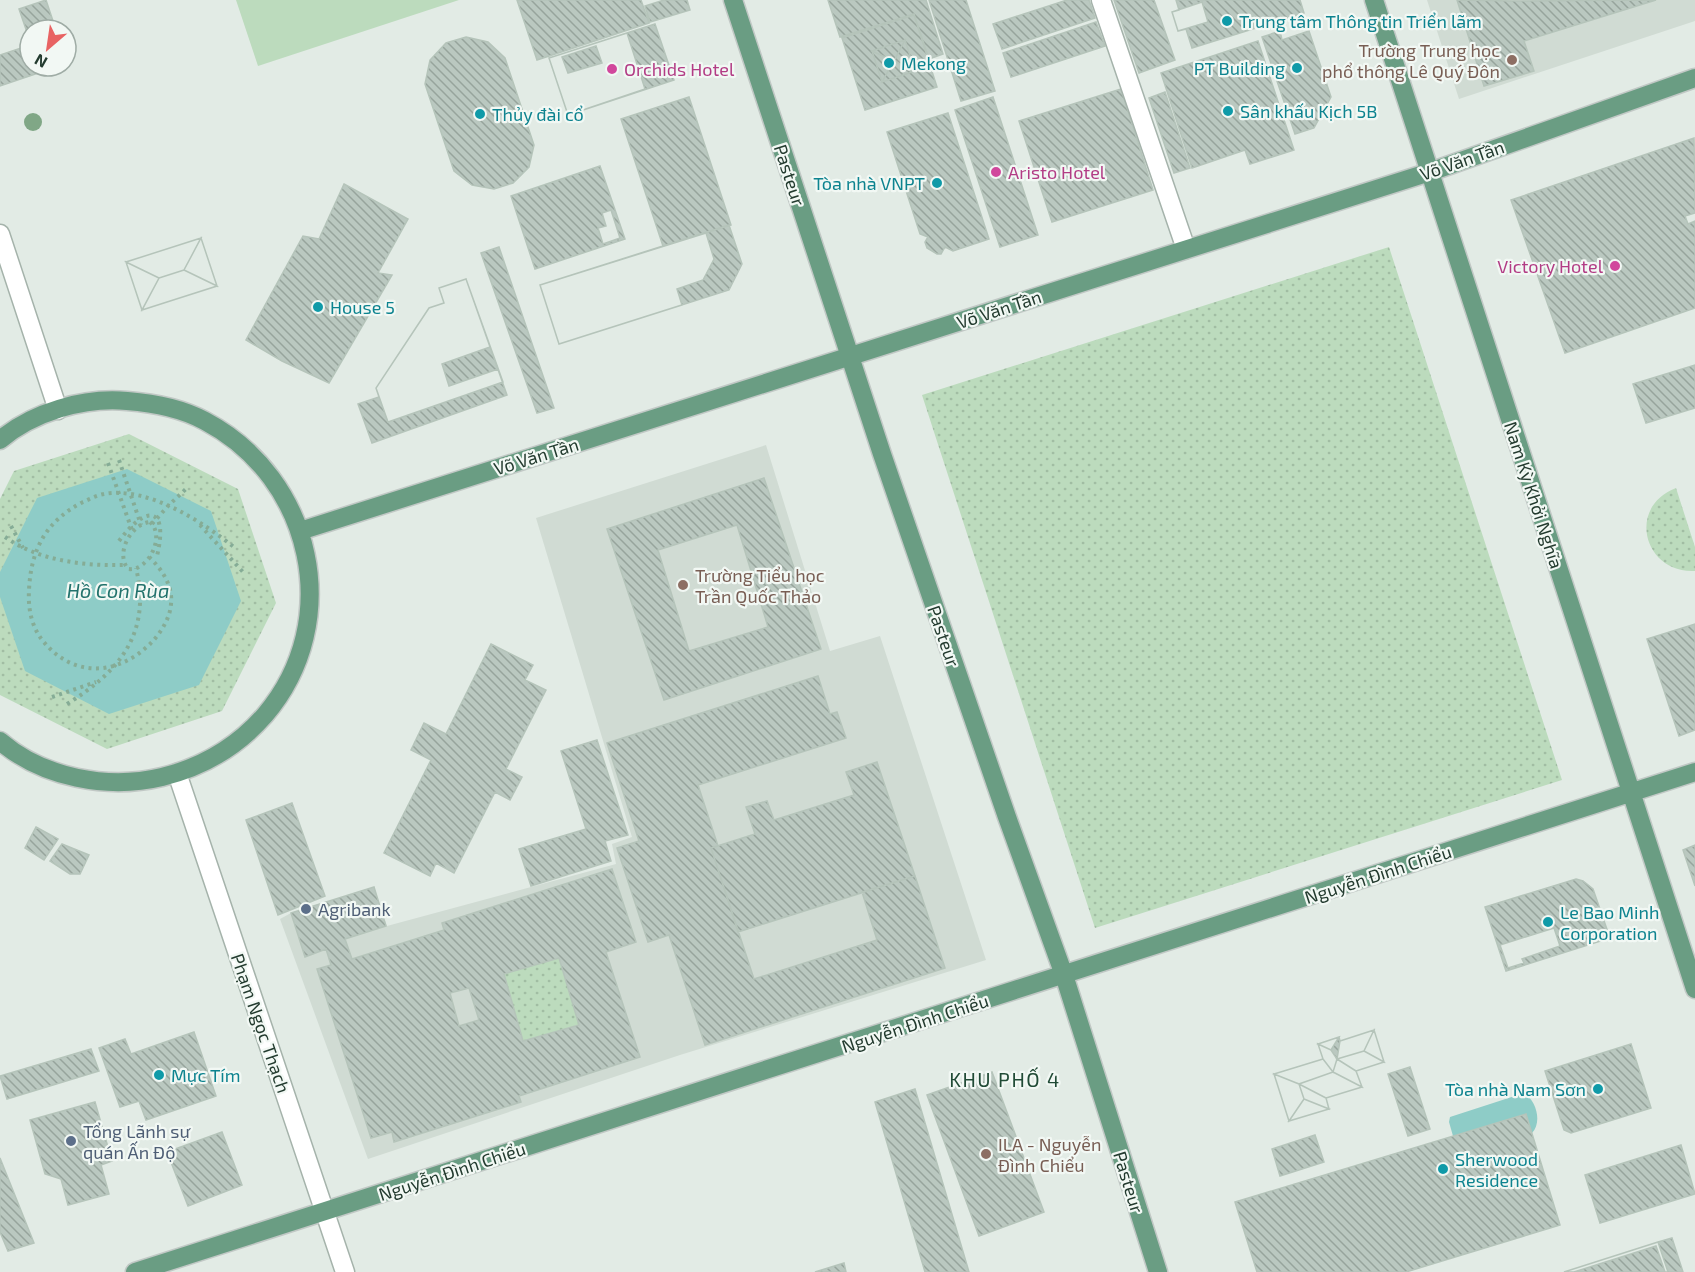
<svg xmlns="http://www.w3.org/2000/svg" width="1695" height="1272" font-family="'Exo 2',sans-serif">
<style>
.built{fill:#d0dbd3}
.grass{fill:url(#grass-dots)}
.pitch{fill:#bcdbbd}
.water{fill:#8eccc7}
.building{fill:url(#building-back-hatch);stroke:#b5c4ba;stroke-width:1.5;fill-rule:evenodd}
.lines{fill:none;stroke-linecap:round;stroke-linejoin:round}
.minor-casing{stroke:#a5b3ab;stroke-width:21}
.major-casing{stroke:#c1c8c5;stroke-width:21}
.path{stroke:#85ac96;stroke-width:4;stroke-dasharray:3 4.5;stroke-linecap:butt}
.minor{stroke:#fff;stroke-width:18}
.major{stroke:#6a9d83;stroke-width:18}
.path-bridge{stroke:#85ac96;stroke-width:4;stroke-dasharray:3 4.5;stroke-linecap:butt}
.tree{fill:#80a786}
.culture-dot{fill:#0f9aa8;stroke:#f2f8f4;stroke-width:2}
.education-dot{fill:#8d6e63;stroke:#f2f8f4;stroke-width:2}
.hotel-dot{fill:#d1479c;stroke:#f2f8f4;stroke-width:2}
.service-dot{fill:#5c6f8a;stroke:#f2f8f4;stroke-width:2}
.labels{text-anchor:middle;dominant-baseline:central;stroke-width:4.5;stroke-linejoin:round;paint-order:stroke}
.culture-label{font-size:18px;fill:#0d838f;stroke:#f2f8f4;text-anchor:start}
.education-label{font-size:18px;fill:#785e54;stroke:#f2f8f4;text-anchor:start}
.hotel-label{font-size:18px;fill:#b23c85;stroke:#f2f8f4;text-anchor:start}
.street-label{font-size:18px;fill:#233b2f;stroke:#f2f8f4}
.service-label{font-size:18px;fill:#4e5e75;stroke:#f2f8f4;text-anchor:start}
.water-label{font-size:20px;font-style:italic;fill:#22726c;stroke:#f2f8f4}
.neighbourhood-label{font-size:20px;letter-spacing:1.5px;fill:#214b36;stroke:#f2f8f4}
</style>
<defs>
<pattern id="grass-dots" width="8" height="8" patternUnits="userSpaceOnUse" patternTransform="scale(1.5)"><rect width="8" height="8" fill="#bcdbbd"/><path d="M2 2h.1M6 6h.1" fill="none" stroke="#a1bda3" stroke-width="1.8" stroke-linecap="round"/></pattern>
<pattern id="building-back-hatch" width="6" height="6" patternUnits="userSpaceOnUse" patternTransform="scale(1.5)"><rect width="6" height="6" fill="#bac8c0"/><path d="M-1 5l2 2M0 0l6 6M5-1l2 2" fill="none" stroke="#97a49c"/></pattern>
</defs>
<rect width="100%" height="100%" fill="#e2ebe5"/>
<!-- built -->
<path class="built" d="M 1427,0 L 1695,0 L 1695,21 L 1459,99 Z
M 766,445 L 830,651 L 880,636 L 986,960 L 680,1055 L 368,1159 L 280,919 L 291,913 L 374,887 L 387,926 L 616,864 L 612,844 L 632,837 L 536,518 Z"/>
<!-- grass -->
<path class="grass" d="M 1389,247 L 1562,780 L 1095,928 L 922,395 Z
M 129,434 L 238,489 L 276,603 L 222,711 L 107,749 L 0,695 L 0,499 L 14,471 Z
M 1676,488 L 1695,547 L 1695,571 C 1644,574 1626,507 1676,488 Z
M 559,958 L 579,1025 L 523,1041 L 504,974 Z"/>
<!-- pitch -->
<path class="pitch" d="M 236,0 L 459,0 L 258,66 Z"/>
<!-- water -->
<path class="water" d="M 127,469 L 211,511 L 241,601 L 199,685 L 109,714 L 25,671 L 0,597 L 0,572 L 37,498 Z
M 1524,1093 C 1537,1101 1542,1123 1532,1133 L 1453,1136 L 1449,1122 L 1450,1117 Z"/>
<!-- building -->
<path class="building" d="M 46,0 L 56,30 L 30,30 L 30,41 L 19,9 Z
M 517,0 L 641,0 L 649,23 L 537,60 Z
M 664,0 L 687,0 L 690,10 L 650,22 L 645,6 Z
M 828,0 L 926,0 L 943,54 L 929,59 L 914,14 L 840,37 Z
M 929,0 L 966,0 L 995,91 L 961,101 Z
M 1067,0 L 1089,0 L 1095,18 L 1002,49 L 993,24 Z
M 1114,0 L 1154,0 L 1175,60 L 1139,73 Z
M 1176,0 L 1300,0 L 1304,13 L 1192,48 L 1186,29 L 1178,31 L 1172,12 L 1179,10 Z
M 1457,0 L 1513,1 L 1656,0 L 1524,41 L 1534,71 L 1484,86 Z
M 1202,2 L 1208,22 L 1178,31 L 1172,12 Z
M 914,15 L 937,87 L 865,110 L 842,38 Z
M 1096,22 L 1105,46 L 1011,77 L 1003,53 Z
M 655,24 L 674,80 L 568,115 L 549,58 Z
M 1280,31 L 1282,40 L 1309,31 L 1331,97 L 1314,128 L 1295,134 L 1262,37 Z
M 627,33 L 645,89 L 568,115 L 549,58 Z
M 466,37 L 488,42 L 505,58 L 534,145 L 529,167 L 513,183 L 494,189 L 472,185 L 454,171 L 425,84 L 430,60 L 446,43 Z
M 905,40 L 915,71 L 882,82 L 872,51 Z
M 905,40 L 894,61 L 872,51 Z
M 905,40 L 915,71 L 894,61 Z
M 1258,41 L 1294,150 L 1250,164 L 1245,150 L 1192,168 L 1161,73 Z
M 30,45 L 30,66 L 59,66 L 0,86 L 0,55 Z
M 596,46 L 602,63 L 568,73 L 562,57 Z
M 872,51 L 894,61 L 882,82 Z
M 894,61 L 915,71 L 882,82 Z
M 1121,89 L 1153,190 L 1052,222 L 1019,121 Z
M 1165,92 L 1190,168 L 1174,173 L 1149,98 Z
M 689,97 L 731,225 L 663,246 L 621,119 Z
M 993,97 L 1038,235 L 1000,247 L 955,110 Z
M 948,113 L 989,239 L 953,251 L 945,247 L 941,254 L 937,254 L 927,248 L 925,242 L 928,237 L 920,234 L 887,132 Z
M 1694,138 L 1695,213 L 1685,216 L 1688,224 L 1695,221 L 1695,308 L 1565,353 L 1511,200 Z
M 600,166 L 625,239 L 535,269 L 511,196 Z
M 344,184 L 408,219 L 378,273 L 392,275 L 329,383 L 282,361 L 246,340 L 303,236 L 319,239 Z
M 611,210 L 620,238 L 603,244 L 598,228 L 606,226 L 602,213 Z
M 729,225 L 742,264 L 729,290 L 559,344 L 540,285 Z
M 706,233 L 714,259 L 703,280 L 677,289 L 682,305 L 559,344 L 540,285 Z
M 201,238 L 217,286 L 142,310 L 126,262 Z
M 201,238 L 184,270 L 159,278 L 126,262 Z
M 201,238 L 217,286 L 184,270 Z
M 499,247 L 554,408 L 537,413 L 481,253 Z
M 126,262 L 159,278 L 142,310 Z
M 184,270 L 217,286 L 142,310 L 159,278 Z
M 466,279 L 507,395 L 372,443 L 358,404 L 379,397 L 376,388 L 429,308 L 444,303 L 439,288 Z
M 466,279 L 503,382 L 388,422 L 376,388 L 429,308 L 444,303 L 439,288 Z
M 490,347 L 498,369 L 449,386 L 442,364 Z
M 1695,365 L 1695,408 L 1646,423 L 1633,384 Z
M 764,478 L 821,649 L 664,700 L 607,529 ZM 737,525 L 768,627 L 689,651 L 658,550 Z
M 1695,624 L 1695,730 L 1679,736 L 1647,639 Z
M 491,644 L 533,665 L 525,680 L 546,690 L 506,769 L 522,777 L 510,800 L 495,792 L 454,873 L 436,863 L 430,876 L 384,853 L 431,760 L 411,750 L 424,723 L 446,734 Z
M 818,676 L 830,714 L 837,712 L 846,738 L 698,785 L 718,846 L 711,848 L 754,979 L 877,940 L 862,892 L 915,876 L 945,968 L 705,1045 L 669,935 L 648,942 L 617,848 L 639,841 L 607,743 Z
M 597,740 L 628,835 L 605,841 L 611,861 L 531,886 L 519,849 L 586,829 L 561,751 Z
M 877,762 L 915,876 L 738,932 L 711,848 L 755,834 L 746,807 L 767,801 L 774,820 L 854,795 L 846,772 Z
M 292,803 L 325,896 L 278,915 L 246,820 Z
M 36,827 L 58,839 L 44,860 L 25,848 Z
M 62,844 L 89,855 L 80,874 L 70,874 L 50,861 Z
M 1695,845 L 1695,886 L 1683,850 Z
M 612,869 L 636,942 L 606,952 L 640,1057 L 519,1096 L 521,1102 L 394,1142 L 392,1132 L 371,1138 L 317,969 L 331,965 L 326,949 L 305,957 L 291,913 L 374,887 L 386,926 L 345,939 L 352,959 L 444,930 L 442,923 ZM 559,958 L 579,1025 L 523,1041 L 504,974 ZM 469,988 L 479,1020 L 459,1026 L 450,993 Z
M 1576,879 L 1583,881 L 1593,889 L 1610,938 L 1506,971 L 1485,907 Z
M 1554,928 L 1560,946 L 1522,959 L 1524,963 L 1508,968 L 1500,945 Z
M 1374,1030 L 1384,1062 L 1356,1071 L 1362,1087 L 1326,1098 L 1329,1109 L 1289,1121 L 1274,1074 L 1323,1059 L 1318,1044 L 1339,1037 L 1340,1041 Z
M 1374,1030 L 1384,1062 L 1364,1051 Z
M 1374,1030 L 1364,1051 L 1337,1059 L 1340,1041 Z
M 194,1032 L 216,1096 L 146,1120 L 139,1101 L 120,1107 L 99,1048 L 125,1039 L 131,1054 Z
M 1339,1037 L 1331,1050 L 1318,1044 Z
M 1318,1044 L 1331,1050 L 1337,1059 L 1333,1072 L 1323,1059 Z
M 1631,1044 L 1651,1108 L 1571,1133 L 1564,1130 L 1545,1071 Z
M 91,1049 L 99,1071 L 7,1099 L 0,1076 Z
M 1364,1051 L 1384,1062 L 1356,1071 L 1337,1059 Z
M 1323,1059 L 1333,1072 L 1299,1084 L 1274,1074 Z
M 1337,1059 L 1356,1071 L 1362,1087 L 1333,1072 Z
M 1410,1067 L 1430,1129 L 1408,1136 L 1388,1074 Z
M 992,1072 L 1044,1212 L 979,1236 L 927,1095 Z
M 1333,1072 L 1362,1087 L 1326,1098 L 1299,1084 Z
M 1274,1074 L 1299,1084 L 1304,1099 L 1289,1121 Z
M 1299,1084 L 1326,1098 L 1329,1109 L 1304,1099 Z
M 915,1089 L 969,1272 L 925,1272 L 875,1102 Z
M 1304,1099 L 1329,1109 L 1289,1121 Z
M 95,1102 L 112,1161 L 101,1165 L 109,1194 L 68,1205 L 61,1179 L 45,1174 L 30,1120 Z
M 1526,1114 L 1560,1225 L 1406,1272 L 1257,1272 L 1235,1202 Z
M 222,1132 L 242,1185 L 188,1206 L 167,1152 Z
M 1315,1135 L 1324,1162 L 1280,1176 L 1272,1149 Z
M 1681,1145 L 1695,1194 L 1600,1223 L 1585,1175 Z
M 0,1158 L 34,1243 L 8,1251 L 0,1232 Z
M 1672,1238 L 1683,1272 L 1564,1272 L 1658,1242 Z
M 1658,1242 L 1668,1272 L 1564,1272 Z
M 1656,1246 L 1665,1272 L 1574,1272 Z
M 844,1263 L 846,1272 L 815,1272 Z"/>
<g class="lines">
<defs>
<path id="minor" d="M 1101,0 L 1186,249
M 0,234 L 58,410
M 177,773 L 345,1272"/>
<path id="major" d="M 733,0 L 882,454 L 1007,817 L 1064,975 L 1158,1272
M 1374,0 L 1695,989
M 0,440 C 33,412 84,397 127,401 C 154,403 181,408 205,421 C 313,478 345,621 265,715 C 238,746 203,767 162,777 C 108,790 43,778 0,741
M 300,531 L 1430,172 L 1695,78
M 135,1272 L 1695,772"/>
</defs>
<!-- minor casing -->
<use href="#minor" class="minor-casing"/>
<!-- major casing -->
<use href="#major" class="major-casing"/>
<!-- path -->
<path class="path" d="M 119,460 L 141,525
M 150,522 C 166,536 148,572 128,569 C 115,553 131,524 150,522 Z
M 152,524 L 168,506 L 188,487
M 200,525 L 243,572
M 11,526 L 23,548
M 5,537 C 39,561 84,566 124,565
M 119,541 C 146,504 169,506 157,556
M 149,557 C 162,569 173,586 171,604 C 170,619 160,634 150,644 C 117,676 73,678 43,641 C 31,626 28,608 29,590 C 31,549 46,521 83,502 C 90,499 97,495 104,494 C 148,486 203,522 235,548
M 52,697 L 96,682
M 67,704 C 119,672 152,633 136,568"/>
<!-- minor -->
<use href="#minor" class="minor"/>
<!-- major -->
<use href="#major" class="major"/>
<!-- path-bridge -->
<path class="path-bridge" d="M 108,463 L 132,530"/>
</g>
<!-- trees -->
<circle class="tree" cx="33" cy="122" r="9"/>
<!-- markers -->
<g class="culture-dot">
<circle cx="1227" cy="21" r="6"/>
<circle cx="889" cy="63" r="6"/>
<circle cx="1297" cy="68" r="6"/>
<circle cx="1228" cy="111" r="6"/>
<circle cx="480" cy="114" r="6"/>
<circle cx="937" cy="183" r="6"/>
<circle cx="318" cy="307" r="6"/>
<circle cx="1548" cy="922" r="6"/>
<circle cx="159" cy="1075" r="6"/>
<circle cx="1598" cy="1089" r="6"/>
<circle cx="1443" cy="1169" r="6"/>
</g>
<g class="education-dot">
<circle cx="1512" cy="60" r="6"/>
<circle cx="683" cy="585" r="6"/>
<circle cx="986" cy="1154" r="6"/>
</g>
<g class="hotel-dot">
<circle cx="612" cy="69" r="6"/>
<circle cx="996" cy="172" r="6"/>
<circle cx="1615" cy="266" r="6"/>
</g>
<g class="service-dot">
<circle cx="306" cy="909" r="6"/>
<circle cx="71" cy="1141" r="6"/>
</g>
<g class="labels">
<!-- culture labels -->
<g class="culture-label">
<text x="1239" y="21">Trung tâm Thông tin Triển lãm</text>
<text x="901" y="63">Mekong</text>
<text x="1285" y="68" text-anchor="end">PT Building</text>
<text x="1240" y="111">Sân khấu Kịch 5B</text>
<text x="492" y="114">Thủy đài cổ</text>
<text x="925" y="183" text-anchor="end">Tòa nhà VNPT</text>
<text x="330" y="307">House 5</text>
<text x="1560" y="912">Le Bao Minh<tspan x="1560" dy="21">Corporation</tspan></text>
<text x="171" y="1075">Mực Tím</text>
<text x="1586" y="1089" text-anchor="end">Tòa nhà Nam Sơn</text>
<text x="1455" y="1159">Sherwood<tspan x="1455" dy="21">Residence</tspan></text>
</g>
<!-- education labels -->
<g class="education-label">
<text x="1500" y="50" text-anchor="end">Trường Trung học<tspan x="1500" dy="21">phổ thông Lê Quý Đôn</tspan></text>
<text x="695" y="575">Trường Tiểu học<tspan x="695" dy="21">Trần Quốc Thảo</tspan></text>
<text x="998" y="1144">ILA - Nguyễn<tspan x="998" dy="21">Đình Chiểu</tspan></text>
</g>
<!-- hotel labels -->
<g class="hotel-label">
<text x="624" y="69">Orchids Hotel</text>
<text x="1008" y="172">Aristo Hotel</text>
<text x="1603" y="266" text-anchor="end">Victory Hotel</text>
</g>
<!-- street labels -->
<g class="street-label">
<text transform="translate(1462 160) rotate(-19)">Võ Văn Tần</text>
<text transform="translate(790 175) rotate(72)">Pasteur</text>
<text transform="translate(999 309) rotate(-18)">Võ Văn Tần</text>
<text transform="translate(536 456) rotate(-17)">Võ Văn Tần</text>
<text transform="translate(1534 495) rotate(72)">Nam Kỳ Khởi Nghĩa</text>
<text transform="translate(944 636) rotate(71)">Pasteur</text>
<text transform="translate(1378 874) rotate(-18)">Nguyễn Đình Chiểu</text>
<text transform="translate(261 1023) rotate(71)">Phạm Ngọc Thạch</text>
<text transform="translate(915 1023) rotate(-18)">Nguyễn Đình Chiểu</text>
<text transform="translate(452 1171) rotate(-18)">Nguyễn Đình Chiểu</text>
<text transform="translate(1129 1182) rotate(73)">Pasteur</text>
</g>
<!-- service labels -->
<g class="service-label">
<text x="318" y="909">Agribank</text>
<text x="83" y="1131">Tổng Lãnh sự<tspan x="83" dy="21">quán Ấn Độ</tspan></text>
</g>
<!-- water labels -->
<g class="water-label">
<text x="118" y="590">Hồ Con Rùa</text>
</g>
<!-- neighbourhood labels -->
<g class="neighbourhood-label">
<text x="1005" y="1079">KHU PHỐ 4</text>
</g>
</g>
<!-- north arrow -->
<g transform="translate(48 48) rotate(209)"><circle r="28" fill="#f2f8f4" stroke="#9faca5" stroke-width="1.5"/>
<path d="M0-4.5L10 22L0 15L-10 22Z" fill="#e86363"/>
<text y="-9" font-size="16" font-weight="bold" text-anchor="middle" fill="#233b2f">N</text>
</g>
</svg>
